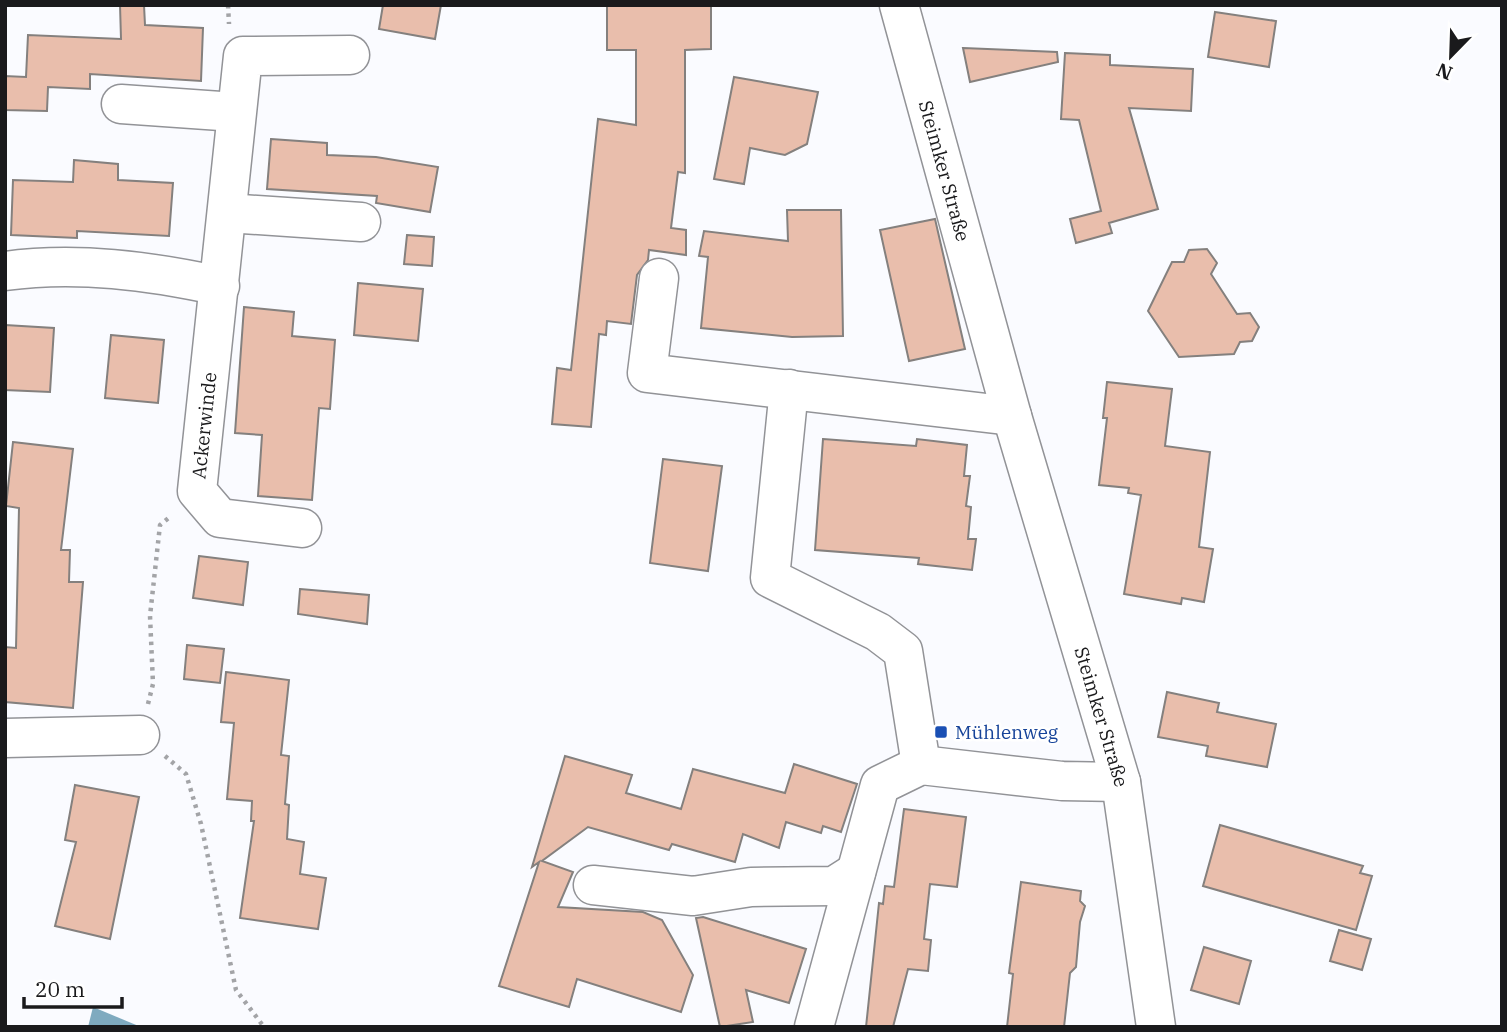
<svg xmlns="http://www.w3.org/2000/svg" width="1507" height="1032" font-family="'IBM Plex Serif',serif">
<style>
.water{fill:#7faabf}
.building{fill:#e9beac;stroke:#84807e;stroke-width:2}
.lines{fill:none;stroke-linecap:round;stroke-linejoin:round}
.minor-casing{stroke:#929397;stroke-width:41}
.path{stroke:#a3a4a7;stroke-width:4.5;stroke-dasharray:3.5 5;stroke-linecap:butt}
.minor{stroke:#fff;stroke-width:38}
.transit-dot{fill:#1a4fb4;stroke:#fff;stroke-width:2.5}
.labels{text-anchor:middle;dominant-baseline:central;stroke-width:5;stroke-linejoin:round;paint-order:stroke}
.street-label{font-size:19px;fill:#1a1a1c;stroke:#fff}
.transit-label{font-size:19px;fill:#164399;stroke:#fff;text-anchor:start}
</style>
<rect width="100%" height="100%" fill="#fafbff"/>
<!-- water -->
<path class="water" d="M 93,1007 L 141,1027 L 88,1027 Z"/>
<!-- building -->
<path class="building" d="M 120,5 L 144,5 L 145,25 L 203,28 L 201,81 L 90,74 L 90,89 L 48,87 L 47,111 L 5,110 L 5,76 L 26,77 L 28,35 L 121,39 Z
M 383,5 L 441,5 L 435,39 L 379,29 Z
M 607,5 L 711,5 L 711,49 L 685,50 L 685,173 L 678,172 L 671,228 L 686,230 L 686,255 L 649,250 L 648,260 L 637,275 L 631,324 L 607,321 L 606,335 L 599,334 L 591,427 L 552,424 L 557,368 L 571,370 L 598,119 L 636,125 L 636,50 L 607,50 Z
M 1215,12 L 1276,21 L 1269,67 L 1208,57 Z
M 963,48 L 1057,52 L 1058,62 L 970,82 Z
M 1065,53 L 1110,55 L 1110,65 L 1193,69 L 1191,111 L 1129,108 L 1158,209 L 1109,223 L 1112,233 L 1076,243 L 1070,219 L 1101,211 L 1079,120 L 1061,119 Z
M 734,77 L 818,92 L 807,144 L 785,155 L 750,148 L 744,184 L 714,179 Z
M 271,139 L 327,143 L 327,155 L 376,157 L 438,167 L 430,212 L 376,203 L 377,196 L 267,189 Z
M 74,160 L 118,164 L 118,180 L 173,183 L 169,236 L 77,231 L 77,238 L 11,235 L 13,180 L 73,182 Z
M 787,210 L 841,210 L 843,336 L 792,337 L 701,328 L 708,257 L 699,256 L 704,231 L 788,241 Z
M 935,219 L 965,349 L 909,361 L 880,230 Z
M 407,235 L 434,237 L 432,266 L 404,264 Z
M 1207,249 L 1217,263 L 1211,274 L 1237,314 L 1250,313 L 1259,327 L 1252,341 L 1240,342 L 1234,354 L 1179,357 L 1148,311 L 1172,262 L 1184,262 L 1189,250 Z
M 358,283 L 423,289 L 418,341 L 354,335 Z
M 244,307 L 294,312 L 292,336 L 335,340 L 330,409 L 319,408 L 312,500 L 258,496 L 262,435 L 235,433 Z
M 5,325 L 54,328 L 50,392 L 5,390 Z
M 111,335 L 164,340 L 158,403 L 105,398 Z
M 1107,382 L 1172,389 L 1165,446 L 1210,452 L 1199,547 L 1213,549 L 1204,602 L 1182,598 L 1181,604 L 1124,594 L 1141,495 L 1128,493 L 1129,488 L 1099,485 L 1107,418 L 1103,418 Z
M 823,439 L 916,446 L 917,439 L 967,445 L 964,476 L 970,476 L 966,506 L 971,507 L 968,539 L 976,539 L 972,570 L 918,564 L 919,558 L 815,550 Z
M 13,442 L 73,449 L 61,550 L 70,550 L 69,582 L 83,582 L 73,708 L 5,702 L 5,647 L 16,648 L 19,508 L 6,506 Z
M 663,459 L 722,466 L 708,571 L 650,563 Z
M 199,556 L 248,562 L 243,605 L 193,598 Z
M 300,589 L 369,595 L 367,624 L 298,614 Z
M 187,645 L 224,649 L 220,683 L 184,679 Z
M 226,672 L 289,680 L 281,755 L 289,756 L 285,804 L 289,805 L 287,839 L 304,842 L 300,874 L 326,878 L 318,929 L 240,918 L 254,821 L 251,821 L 252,801 L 227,799 L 234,723 L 221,722 Z
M 1167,692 L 1219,703 L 1217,712 L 1276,724 L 1267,767 L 1206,756 L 1208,746 L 1158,737 Z
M 565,756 L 632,775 L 626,793 L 681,809 L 693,769 L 785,793 L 794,764 L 857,784 L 841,832 L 823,826 L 821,833 L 786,822 L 779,848 L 743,834 L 735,862 L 672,844 L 669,850 L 588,827 L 542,861 L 573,872 L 558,907 L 643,912 L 662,920 L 693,975 L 681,1012 L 577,979 L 569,1007 L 499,986 L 539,862 L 532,867 Z
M 75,785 L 139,797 L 110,939 L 55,926 L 76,842 L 65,840 Z
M 904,809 L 966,817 L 957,887 L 930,884 L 924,939 L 931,940 L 928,971 L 908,969 L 893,1027 L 866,1027 L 879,903 L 883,904 L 885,886 L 894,887 Z
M 1220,825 L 1363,866 L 1360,873 L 1372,876 L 1356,930 L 1203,886 Z
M 1021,882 L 1081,891 L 1080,901 L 1085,906 L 1080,922 L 1076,967 L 1070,973 L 1064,1027 L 1007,1027 L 1013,974 L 1009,973 Z
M 703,917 L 806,949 L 789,1003 L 746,990 L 753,1022 L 720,1027 L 696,918 Z
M 1339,930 L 1371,939 L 1362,970 L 1330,961 Z
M 1204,947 L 1251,961 L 1239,1004 L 1191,990 Z"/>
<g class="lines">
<defs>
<g id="minor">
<path id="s1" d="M 899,5 L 1012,416 L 1121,782 L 1156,1027"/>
<path d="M 121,104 L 235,112"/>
<path d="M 227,213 L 361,222"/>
<path d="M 5,271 C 77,261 150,271 220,286"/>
<path d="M 659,278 L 647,373 L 1012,416"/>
<path d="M 789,389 L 770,578 L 878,632 L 903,651 L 921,765"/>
<path id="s2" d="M 302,528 L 220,518 L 197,491 L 243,56 L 350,55"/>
<path d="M 5,738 L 140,735"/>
<path d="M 593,885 L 693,896 L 751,887 L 834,886 L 856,872"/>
<path d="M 814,1027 L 880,785 L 921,765 L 1062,781 L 1121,782"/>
</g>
</defs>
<!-- minor casing -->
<use href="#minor" class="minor-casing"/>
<!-- path -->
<path class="path" d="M 228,5 L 229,24
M 148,704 L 153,684 L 150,616 L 160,525 L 171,516
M 165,756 L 186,774 L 201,824 L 236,990 L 264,1027"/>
<!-- minor -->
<use href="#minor" class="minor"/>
</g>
<!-- markers -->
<rect class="transit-dot" x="934" y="725" width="14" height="14" rx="3.5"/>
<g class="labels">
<!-- street labels -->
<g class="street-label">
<text stroke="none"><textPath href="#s1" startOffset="172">Steimker Straße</textPath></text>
<text stroke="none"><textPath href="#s2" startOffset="184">Ackerwinde</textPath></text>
<text stroke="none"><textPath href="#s1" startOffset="740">Steimker Straße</textPath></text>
</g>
<!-- transit labels -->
<g class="transit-label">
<text x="955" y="732">Mühlenweg</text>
</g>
</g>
<!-- border -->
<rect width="1507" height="1032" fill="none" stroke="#1a1a1c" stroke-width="14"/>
<!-- north arrow -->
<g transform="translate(1451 56) rotate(203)" stroke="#ffffff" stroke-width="5" paint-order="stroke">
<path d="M0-5L12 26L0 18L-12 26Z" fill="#1a1a1c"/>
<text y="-10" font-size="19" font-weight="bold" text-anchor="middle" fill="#1a1a1c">N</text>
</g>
<!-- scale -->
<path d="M24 997v10h98v-10" fill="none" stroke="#1a1a1c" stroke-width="3.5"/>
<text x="35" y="997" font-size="21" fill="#1a1a1c" stroke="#ffffff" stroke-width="5" paint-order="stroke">20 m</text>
</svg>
